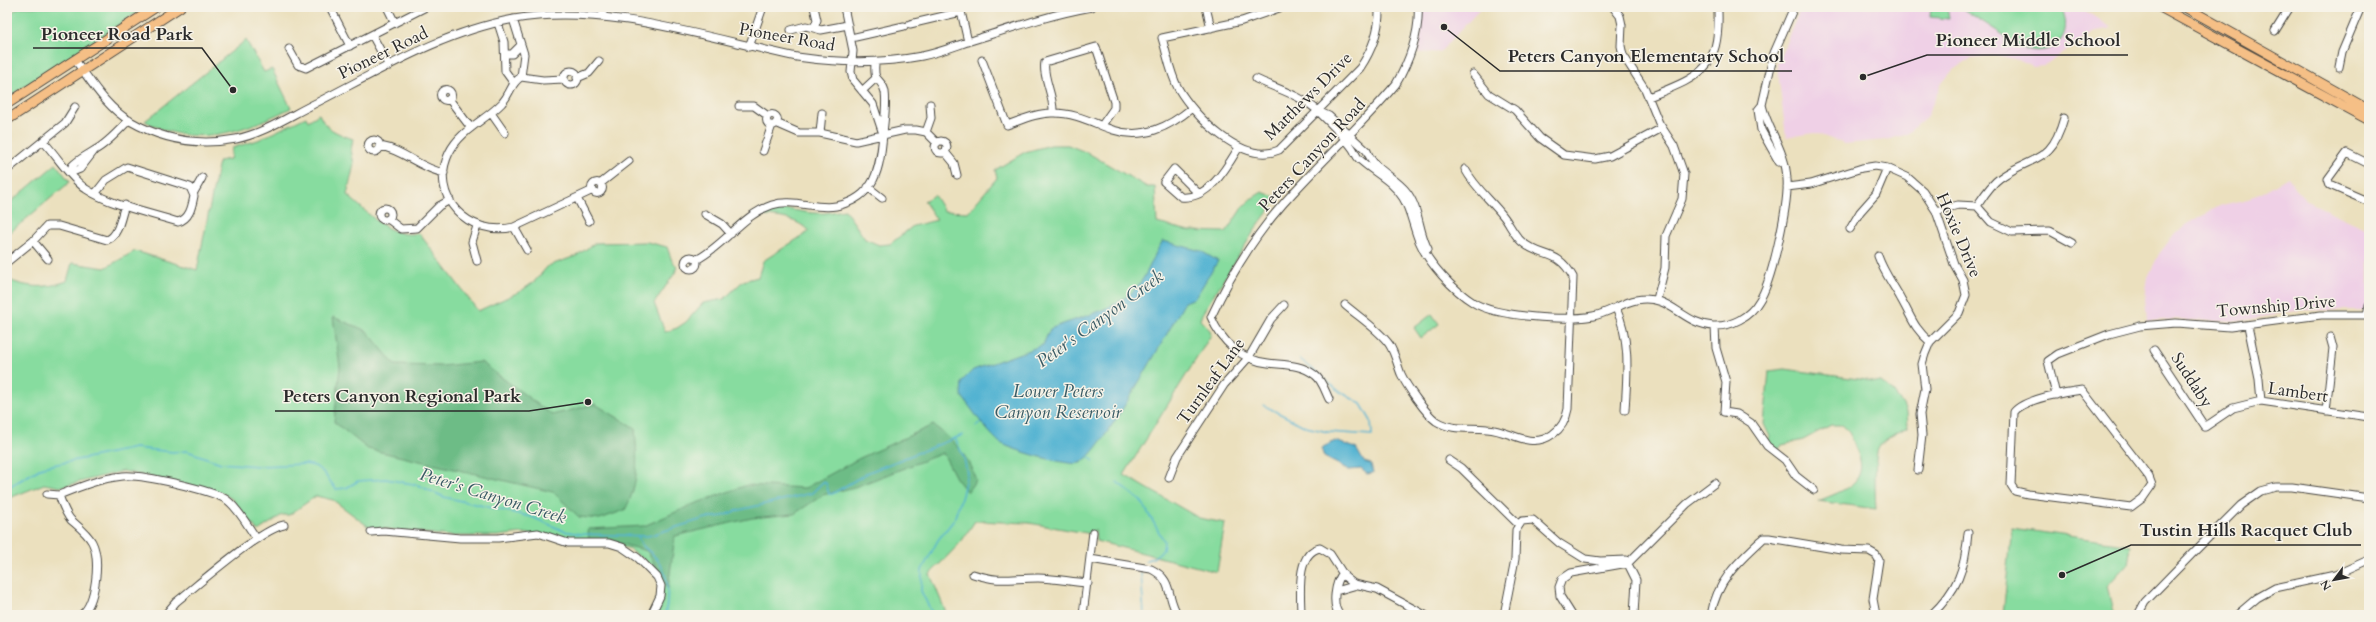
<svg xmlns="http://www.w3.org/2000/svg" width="2376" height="622" font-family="Cardo,serif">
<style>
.built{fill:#efd0e6}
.green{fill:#87dc9f;stroke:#598465}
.forest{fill:#6dbc86;stroke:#4c7458}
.water{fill:#53b3d2;stroke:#3f6f7e}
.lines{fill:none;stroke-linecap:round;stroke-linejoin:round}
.stream{stroke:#53b3d2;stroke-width:1.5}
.minor-casing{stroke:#484641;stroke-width:9}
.major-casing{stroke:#484641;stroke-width:11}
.minor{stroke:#fff;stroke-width:7}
.major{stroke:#f5bf86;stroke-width:9}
.labels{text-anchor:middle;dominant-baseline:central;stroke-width:3;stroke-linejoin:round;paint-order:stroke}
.street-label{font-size:17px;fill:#2b2b2b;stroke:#f7f3e8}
.water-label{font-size:18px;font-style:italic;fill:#395b65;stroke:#f7f3e8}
.leader{fill:none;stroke:#2b2b2b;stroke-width:1.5}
.callout-dot{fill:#2b2b2b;stroke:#f7f3e8;stroke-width:1.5}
.callout-label{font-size:18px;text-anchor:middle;font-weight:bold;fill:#2b2b2b;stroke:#f7f3e8;stroke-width:3;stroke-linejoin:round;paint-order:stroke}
</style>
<rect width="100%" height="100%" fill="#f7f3e8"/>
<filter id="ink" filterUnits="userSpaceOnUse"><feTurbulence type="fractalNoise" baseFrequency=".025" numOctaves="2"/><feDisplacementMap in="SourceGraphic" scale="8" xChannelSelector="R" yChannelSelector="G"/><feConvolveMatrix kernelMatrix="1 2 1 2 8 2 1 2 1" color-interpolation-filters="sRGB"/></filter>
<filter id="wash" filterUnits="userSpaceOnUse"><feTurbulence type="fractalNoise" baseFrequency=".012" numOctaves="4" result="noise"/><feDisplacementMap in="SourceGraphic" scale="16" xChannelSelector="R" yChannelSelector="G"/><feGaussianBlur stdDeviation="0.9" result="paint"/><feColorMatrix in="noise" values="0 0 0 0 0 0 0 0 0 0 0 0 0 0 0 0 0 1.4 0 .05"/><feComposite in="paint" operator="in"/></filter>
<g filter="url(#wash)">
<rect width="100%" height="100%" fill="#ebe0be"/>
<!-- built -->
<path class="built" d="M 1424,7 L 1482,7 L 1440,52 L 1418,53 Z
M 1801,7 L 2079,7 L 2112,28 L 2092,32 L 2045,66 L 2033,67 L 2018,60 L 1996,55 L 1971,58 L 1953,70 L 1942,83 L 1926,118 L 1905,135 L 1885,140 L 1845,144 L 1815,133 L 1786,137 L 1777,64 Z
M 2288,177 L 2305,200 L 2369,230 L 2369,291 L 2365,310 L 2301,310 L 2232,322 L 2176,319 L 2147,321 L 2145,299 L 2148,277 L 2159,254 L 2175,233 L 2200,216 L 2222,205 L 2252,198 Z"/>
<!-- green -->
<path class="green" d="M 20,7 L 146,7 L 7,98 L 7,15 Z
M 1931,7 L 1947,7 L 1949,19 L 1930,17 Z
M 1964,7 L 1977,9 L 1976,7 L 2061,7 C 2075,35 2055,57 2025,49 L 1963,9 Z
M 246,40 L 264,72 L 272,69 L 291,108 C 244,131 195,150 145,121 Z
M 319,114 C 326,130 337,133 353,139 L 351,150 L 354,164 L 347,195 C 368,212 390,240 419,233 L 478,311 L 521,291 L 534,282 L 548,266 L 576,256 L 595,243 L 647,242 L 667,247 L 672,261 L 677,266 L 675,273 L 654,303 L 665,332 L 677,328 L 686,322 L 703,303 L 724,299 L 743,281 L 758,277 L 763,261 L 810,231 C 796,219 782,217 764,216 C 781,203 798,213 816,213 C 826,214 836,211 845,210 L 865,239 L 879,245 L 890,244 L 913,226 L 937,220 L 924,201 L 934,195 L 944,211 L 968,212 L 997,178 L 995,170 L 1025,152 L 1051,145 L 1068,145 L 1088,153 L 1147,187 L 1155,187 L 1157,223 L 1189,231 L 1226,232 L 1242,208 L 1251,199 L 1262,192 L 1278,198 L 1256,228 L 1202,314 L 1200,320 L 1210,330 L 1211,335 L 1124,475 L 1199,518 L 1225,523 L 1217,572 L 1096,541 L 1095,529 L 1092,534 L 1029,523 L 975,521 L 961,542 L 930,574 L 947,615 L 653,615 L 662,597 L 659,576 L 653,567 L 628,548 L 522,533 L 498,536 L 451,536 L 369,527 L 333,500 L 316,496 L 289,515 L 282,515 L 258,531 L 232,499 L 222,493 L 123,471 L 60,487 L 44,484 L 7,499 L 7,279 C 27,288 46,289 67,281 L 72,263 L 105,268 L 135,251 L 197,270 L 219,161 L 230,159 L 232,148 L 258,140 L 306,117 L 308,121 Z
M 56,164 L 70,182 L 7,235 L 7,205 Z
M 1432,314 L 1439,324 L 1421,338 L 1414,328 Z
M 1785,369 L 1880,382 L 1893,392 L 1903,405 L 1906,412 L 1907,427 C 1898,433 1883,438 1878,449 C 1874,459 1875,497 1876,509 L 1818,501 C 1845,490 1873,482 1855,446 C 1852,438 1849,430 1842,425 L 1831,425 L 1803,440 L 1782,445 L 1778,450 L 1768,440 L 1770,437 L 1764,424 L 1769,371 Z
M 2012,528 L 2131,545 L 2128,564 L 2107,587 L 2114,615 L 2003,615 Z"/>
<!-- forest -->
<path class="forest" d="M 333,317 L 367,331 L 395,365 L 441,366 L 481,362 L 552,415 L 595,404 L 635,428 C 637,460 640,481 625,510 L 600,519 L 579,517 L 553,492 L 368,449 L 334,422 L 340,367 Z
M 933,425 C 956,442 966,453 976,480 L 967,492 L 956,478 L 943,453 L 855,487 L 823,495 L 794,514 L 752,518 L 675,536 L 668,589 L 647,551 L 622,544 L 589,541 L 588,529 L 644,526 L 694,504 L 747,485 L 805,488 L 860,458 Z"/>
<!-- water -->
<path class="water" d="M 1163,241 L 1201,251 L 1218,261 L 1195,298 L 1185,302 C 1170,328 1100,456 1080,463 C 1070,467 1008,449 999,442 C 984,428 973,411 961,395 L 962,381 L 973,370 L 1043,345 L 1050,329 C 1076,318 1117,310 1136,288 C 1149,274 1152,256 1163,241 Z
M 1335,441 L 1356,448 L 1364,462 L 1371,464 L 1373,473 L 1367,474 L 1361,469 L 1349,470 L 1324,457 L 1321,448 Z"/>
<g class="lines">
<!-- stream -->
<path class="stream" d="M 1263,405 L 1306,427 L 1328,432 L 1372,435 L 1371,421 L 1361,404 L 1339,391 L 1300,359
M 976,426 L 983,421
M 1089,457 L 1094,461
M 1117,482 L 1142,502 L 1164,541 L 1163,550 L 1153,558 L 1145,561
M 7,488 L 43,467 L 135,448 L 173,452 L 187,451 L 221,463 L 258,466 L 305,464 L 315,466 L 323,472 L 336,489 L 346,488 L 358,481 L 386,479 L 418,485 L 444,497 L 532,517 L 564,531 L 580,534 L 648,536 L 706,518 L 723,516 L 735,511 L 812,493 L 823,482 L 826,483 L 829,494 L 832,494 L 869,472 L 963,435
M 638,536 C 642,549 647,548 655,557 C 670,573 669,596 665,615
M 1141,573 L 1144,615
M 933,615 L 921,591 L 922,570 L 938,540 L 954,520 L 962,495 L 967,473 L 964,458 L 955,438"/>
</g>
</g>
<g filter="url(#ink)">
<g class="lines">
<defs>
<path id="minor" d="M 330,7 L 350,46
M 387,7 L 395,23
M 814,7 L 817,20 L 814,28
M 844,7 L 853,51 L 851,72 L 853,80 L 873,104 L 882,131
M 960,7 L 968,42
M 1206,7 L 1211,28
M 1282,7 L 1242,21 L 1162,38 C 1167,54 1170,73 1178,88 C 1194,116 1243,166 1279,150 L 1360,68 C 1372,50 1380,29 1379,7
M 1613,7 L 1620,16 L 1622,25 L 1621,46 L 1623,55 L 1645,89 L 1659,123 L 1674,146 L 1684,174 L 1682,199 L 1666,236 L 1665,268 L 1657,299
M 603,16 L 603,7
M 513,19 L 524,54 L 521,77
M 498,23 L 504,42 L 505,71 L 513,82
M 910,24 L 961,12
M 791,30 L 806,26 L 821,30 L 848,25
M 2275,31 L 2290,7
M 372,35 L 389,66
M 851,38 L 904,26
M 749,47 L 763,7
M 289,49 L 298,65 L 306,68 L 426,7
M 505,54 L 512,54 L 521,45
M 75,60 C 91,81 106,107 130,121 C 163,140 199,146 236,139 C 262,134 288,117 312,105 C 377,72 442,32 514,19 C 605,3 708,38 797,57 C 839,63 880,64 922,56 C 942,52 960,44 980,38 C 1017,26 1053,14 1092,7
M 982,60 L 1007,125 C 1021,120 1039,112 1054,113 C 1076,113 1093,123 1113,130 C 1143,140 1169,127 1192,108
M 2339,67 L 2342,52 L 2361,7
M564 78a7 7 0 1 1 14 0a7 7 0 1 1-14 0Z
M 1473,74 L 1489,94 L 1515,110 L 1540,138 L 1564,155 L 1595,159 L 1610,156 L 1662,128
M 521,77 C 510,84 511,93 502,103 C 486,120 460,130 449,153 C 428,197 469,238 514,227 L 593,190
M 521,77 L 543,80 L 564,79
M 577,78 L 589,73 L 599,61
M 1256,79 C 1275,88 1303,96 1319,112 C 1330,123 1344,136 1353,149 C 1355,152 1356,156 1359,159 C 1374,173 1392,180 1403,198 C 1411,211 1413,227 1419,241 C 1428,263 1453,290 1474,303 C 1497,317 1567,321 1593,316 C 1609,313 1621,303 1636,300 C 1670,293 1682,324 1713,326 C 1731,327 1750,317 1759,301 C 1772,282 1789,203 1787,179 C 1786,152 1768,130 1762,105
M440.5 95a5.5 5.5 0 1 1 11 0a5.5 5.5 0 1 1-11 0Z
M 862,91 L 876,78
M 1649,97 C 1698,77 1720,71 1718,12
M 449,99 L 471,128
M 739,106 L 754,106 L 768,116
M 1053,112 C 1054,96 1042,76 1045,62 L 1096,47 L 1114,102 L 1114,108 L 1102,125
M 1320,112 L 1329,116 L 1367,151 C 1373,169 1395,177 1406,191 C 1420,208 1418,231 1428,249
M 491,113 L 505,133
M766.5 120a5.5 5.5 0 1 1 11 0a5.5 5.5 0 1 1-11 0Z
M 776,123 L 799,133 L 820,133 L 856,141 L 905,130 L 916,130 L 926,132 L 937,143
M 926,132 L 931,118 L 930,104
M 820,133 L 822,113
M368 146a6 6 0 1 1 12 0a6 6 0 1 1-12 0Z
M 43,141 C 57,156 69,177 86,189 C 110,205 150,213 178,222 C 190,219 192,206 194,196 L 190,187 L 127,167 L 106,180 L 95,194
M935 147a6 6 0 1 1 12 0a6 6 0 1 1-12 0Z
M 380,146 C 404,150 419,168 444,173
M 763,151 L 772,125
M 945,152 L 954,163 L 957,175
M 1779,162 L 1761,130 L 1758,110 L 1762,105 L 1774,53 L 1794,7
M 2369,164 L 2347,153 L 2328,179 L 2330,185 L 2369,202
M 7,170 L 65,123 L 75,107
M 72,172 L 72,166 C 80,158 86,156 95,150 C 108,143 119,130 129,120
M 70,173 L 80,169 L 94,151
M591.5 188a5.5 5.5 0 1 1 11 0a5.5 5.5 0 1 1-11 0Z
M 601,183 L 629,161
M 868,187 L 882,198
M 1787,187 L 1811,184 L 1862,168 L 1875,166 L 1887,168 L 1907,177 L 1923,191 L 1936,211 L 1954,264 L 1963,280 L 1966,295 L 1959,313 L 1930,342 L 1925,354 L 1922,364 L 1925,389 L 1920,414 L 1922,435 L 1918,470
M 194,192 L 202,178
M 1198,193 L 1174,169 L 1164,182 L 1181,197 C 1209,200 1227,167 1239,147
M 577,198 L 589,221
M 1977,206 C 1983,197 1990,185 2000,178 C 2034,154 2051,165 2064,118
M379 214a6 6 0 1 1 12 0a6 6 0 1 1-12 0Z
M 1936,211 L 1958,205 L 1977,206 L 1991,222 L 2012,232 L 2050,231 L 2072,243
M 705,214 L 722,224 L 731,234
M 388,219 L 401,229 L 417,228 L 439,206 L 450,200
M 477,226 L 472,242 L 477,261
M 514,227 L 527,250
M 1850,229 L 1860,212 L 1876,194 L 1887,168
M 33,241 L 48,259
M 1878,256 C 1884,273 1893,284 1901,299 C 1912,318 1913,327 1930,342
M685 263a6 6 0 1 1 12 0a6 6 0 1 1-12 0Z
M 696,260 C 724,246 742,215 772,205 C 794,198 814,210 836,206 C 876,198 880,168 883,134 C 884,120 887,106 885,92 C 884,84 879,82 876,77 C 874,73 875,66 875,62
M 7,262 L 33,241 L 47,226 L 59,226 L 107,240 C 119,236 121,216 125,205
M 1345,305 C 1359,317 1378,329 1389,344 C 1395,353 1397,364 1401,374 C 1406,385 1426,414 1436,421 C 1452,431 1469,427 1487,429 C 1511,430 1530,451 1553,434 C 1562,428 1566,420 1568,409 L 1573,277 C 1557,248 1542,259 1522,242 C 1514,235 1510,225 1504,217 C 1491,200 1475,188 1465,169
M 1616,308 C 1631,341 1627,375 1625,410
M 2367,315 L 2369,305
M 1715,326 L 1716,348 L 1726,382 L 1724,412 L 1737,414 L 1751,423 L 1767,446 L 1785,460 L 1796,476 L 1814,490
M 2248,326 L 2259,379 L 2261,401
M 2154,350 L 2205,427 L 2233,408 L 2261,401 L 2369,417
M 2082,390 L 2149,477 L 2152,485 L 2143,498 L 2131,507 L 2028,494 L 2015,491 L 2011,485 L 2014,412 C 2024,399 2065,392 2082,390 Z
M 2056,395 L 2048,361 L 2058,354 L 2109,334 L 2140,326 L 2176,323 L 2230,327 L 2321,315 L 2369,315
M 1329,399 C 1325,391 1322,380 1315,375 C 1301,364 1285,365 1268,363 C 1241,360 1221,341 1211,317 C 1229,278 1254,237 1283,204 C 1319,163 1361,126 1396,84 C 1409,62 1420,32 1418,7
M 2326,411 L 2333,348 L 2330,337
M 1449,460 L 1461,468 L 1518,524
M 1169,478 L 1177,457 L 1224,385 L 1249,357 L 1271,319 L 1284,305
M 47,494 L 59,495
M 371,532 L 384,531 L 460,538 L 498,538 L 538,533 L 568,543 L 609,543 L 622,547 L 638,558 L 657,577 L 661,586 L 660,596 L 651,615
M 1090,559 L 1151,569 C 1174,580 1166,597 1178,615
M 973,574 C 1001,583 1010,578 1038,578 C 1054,578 1071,582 1088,583
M 1336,591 L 1357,585
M 81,615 C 96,604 101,559 92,542 C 87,533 79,527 71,520 C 65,513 62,504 59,495 C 79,487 101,478 123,476 C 141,474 212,490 227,500 C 239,509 248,527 257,539
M 165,615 L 176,602 C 199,584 261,529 284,525
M 1083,615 L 1093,532
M 1301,615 C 1301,596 1295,553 1320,548 L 1330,554 L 1345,577 L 1354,584 L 1377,589 L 1425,615
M 1340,615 C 1331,606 1335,582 1343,573
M 1504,615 L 1515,559 L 1516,530 L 1522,521 L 1533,520 L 1559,543 L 1585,559 L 1600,561 L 1626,560 L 1636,580 L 1634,615
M 1572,615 L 1560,596 L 1559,587 L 1562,579 L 1571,573 L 1628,563 L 1687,504 L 1715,483
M 1711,615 C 1717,580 1739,561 1764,538 L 1769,538 L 1841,550 L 1869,551 L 1876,555 L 1879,560 L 1873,599 L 1876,615
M 1931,615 C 1958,590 1965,569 1968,533
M 2138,615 L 2145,602 L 2191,555 L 2241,505 L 2261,491 L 2276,487 L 2292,487 L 2369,498
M 2237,615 L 2257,598 L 2275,588 L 2335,575 L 2366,561"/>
<path id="major" d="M 2160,7 L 2369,120
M 2185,7 L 2369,110
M 7,104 L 156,7
M 7,120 L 180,7"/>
</defs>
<!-- minor casing -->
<use href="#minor" class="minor-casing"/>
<!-- major casing -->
<use href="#major" class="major-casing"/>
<!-- minor -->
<use href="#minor" class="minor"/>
<!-- major -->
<use href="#major" class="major"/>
</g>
</g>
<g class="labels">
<!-- street labels -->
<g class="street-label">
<text transform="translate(787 37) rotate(10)">Pioneer Road</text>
<text transform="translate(383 53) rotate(-26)">Pioneer Road</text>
<text transform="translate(1308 96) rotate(-45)">Matthews Drive</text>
<text transform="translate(1312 155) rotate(-47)">Peters Canyon Road</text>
<text transform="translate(1959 235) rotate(67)">Hoxie Drive</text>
<text transform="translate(2276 306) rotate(-5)">Township Drive</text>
<text transform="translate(2192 380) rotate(57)">Suddaby</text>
<text transform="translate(1211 381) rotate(-54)">Turnleaf Lane</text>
<text transform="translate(2298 392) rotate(8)">Lambert</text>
</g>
<!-- water labels -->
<g class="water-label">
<text transform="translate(1100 319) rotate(-36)">Peter's Canyon Creek</text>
<text x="1058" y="391">Lower Peters<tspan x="1058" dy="21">Canyon Reservoir</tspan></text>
<text transform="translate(493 496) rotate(17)">Peter's Canyon Creek</text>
</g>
</g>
<!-- callouts -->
<path class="leader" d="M233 90L202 48H33M1863 77L1927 55H2128M1444 27L1500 71H1792M588 402L529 411H275M2062 575L2131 545H2361"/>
<g class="callout-dot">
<circle cx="233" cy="90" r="4"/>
<circle cx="1863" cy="77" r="4"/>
<circle cx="1444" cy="27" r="4"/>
<circle cx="588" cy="402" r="4"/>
<circle cx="2062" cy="575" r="4"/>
</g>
<g class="callout-label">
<text x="117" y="40">Pioneer Road Park</text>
<text x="2028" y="46">Pioneer Middle School</text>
<text x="1646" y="62">Peters Canyon Elementary School</text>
<text x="402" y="402">Peters Canyon Regional Park</text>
<text x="2246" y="536">Tustin Hills Racquet Club</text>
</g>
<!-- margin -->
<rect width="2376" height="622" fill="none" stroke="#f7f3e8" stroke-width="24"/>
<!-- north arrow -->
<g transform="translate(2334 580) rotate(238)" stroke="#f7f3e8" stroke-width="3" paint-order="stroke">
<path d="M0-3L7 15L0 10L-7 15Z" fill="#2b2b2b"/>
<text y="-6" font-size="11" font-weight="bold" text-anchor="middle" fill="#2b2b2b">N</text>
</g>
</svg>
